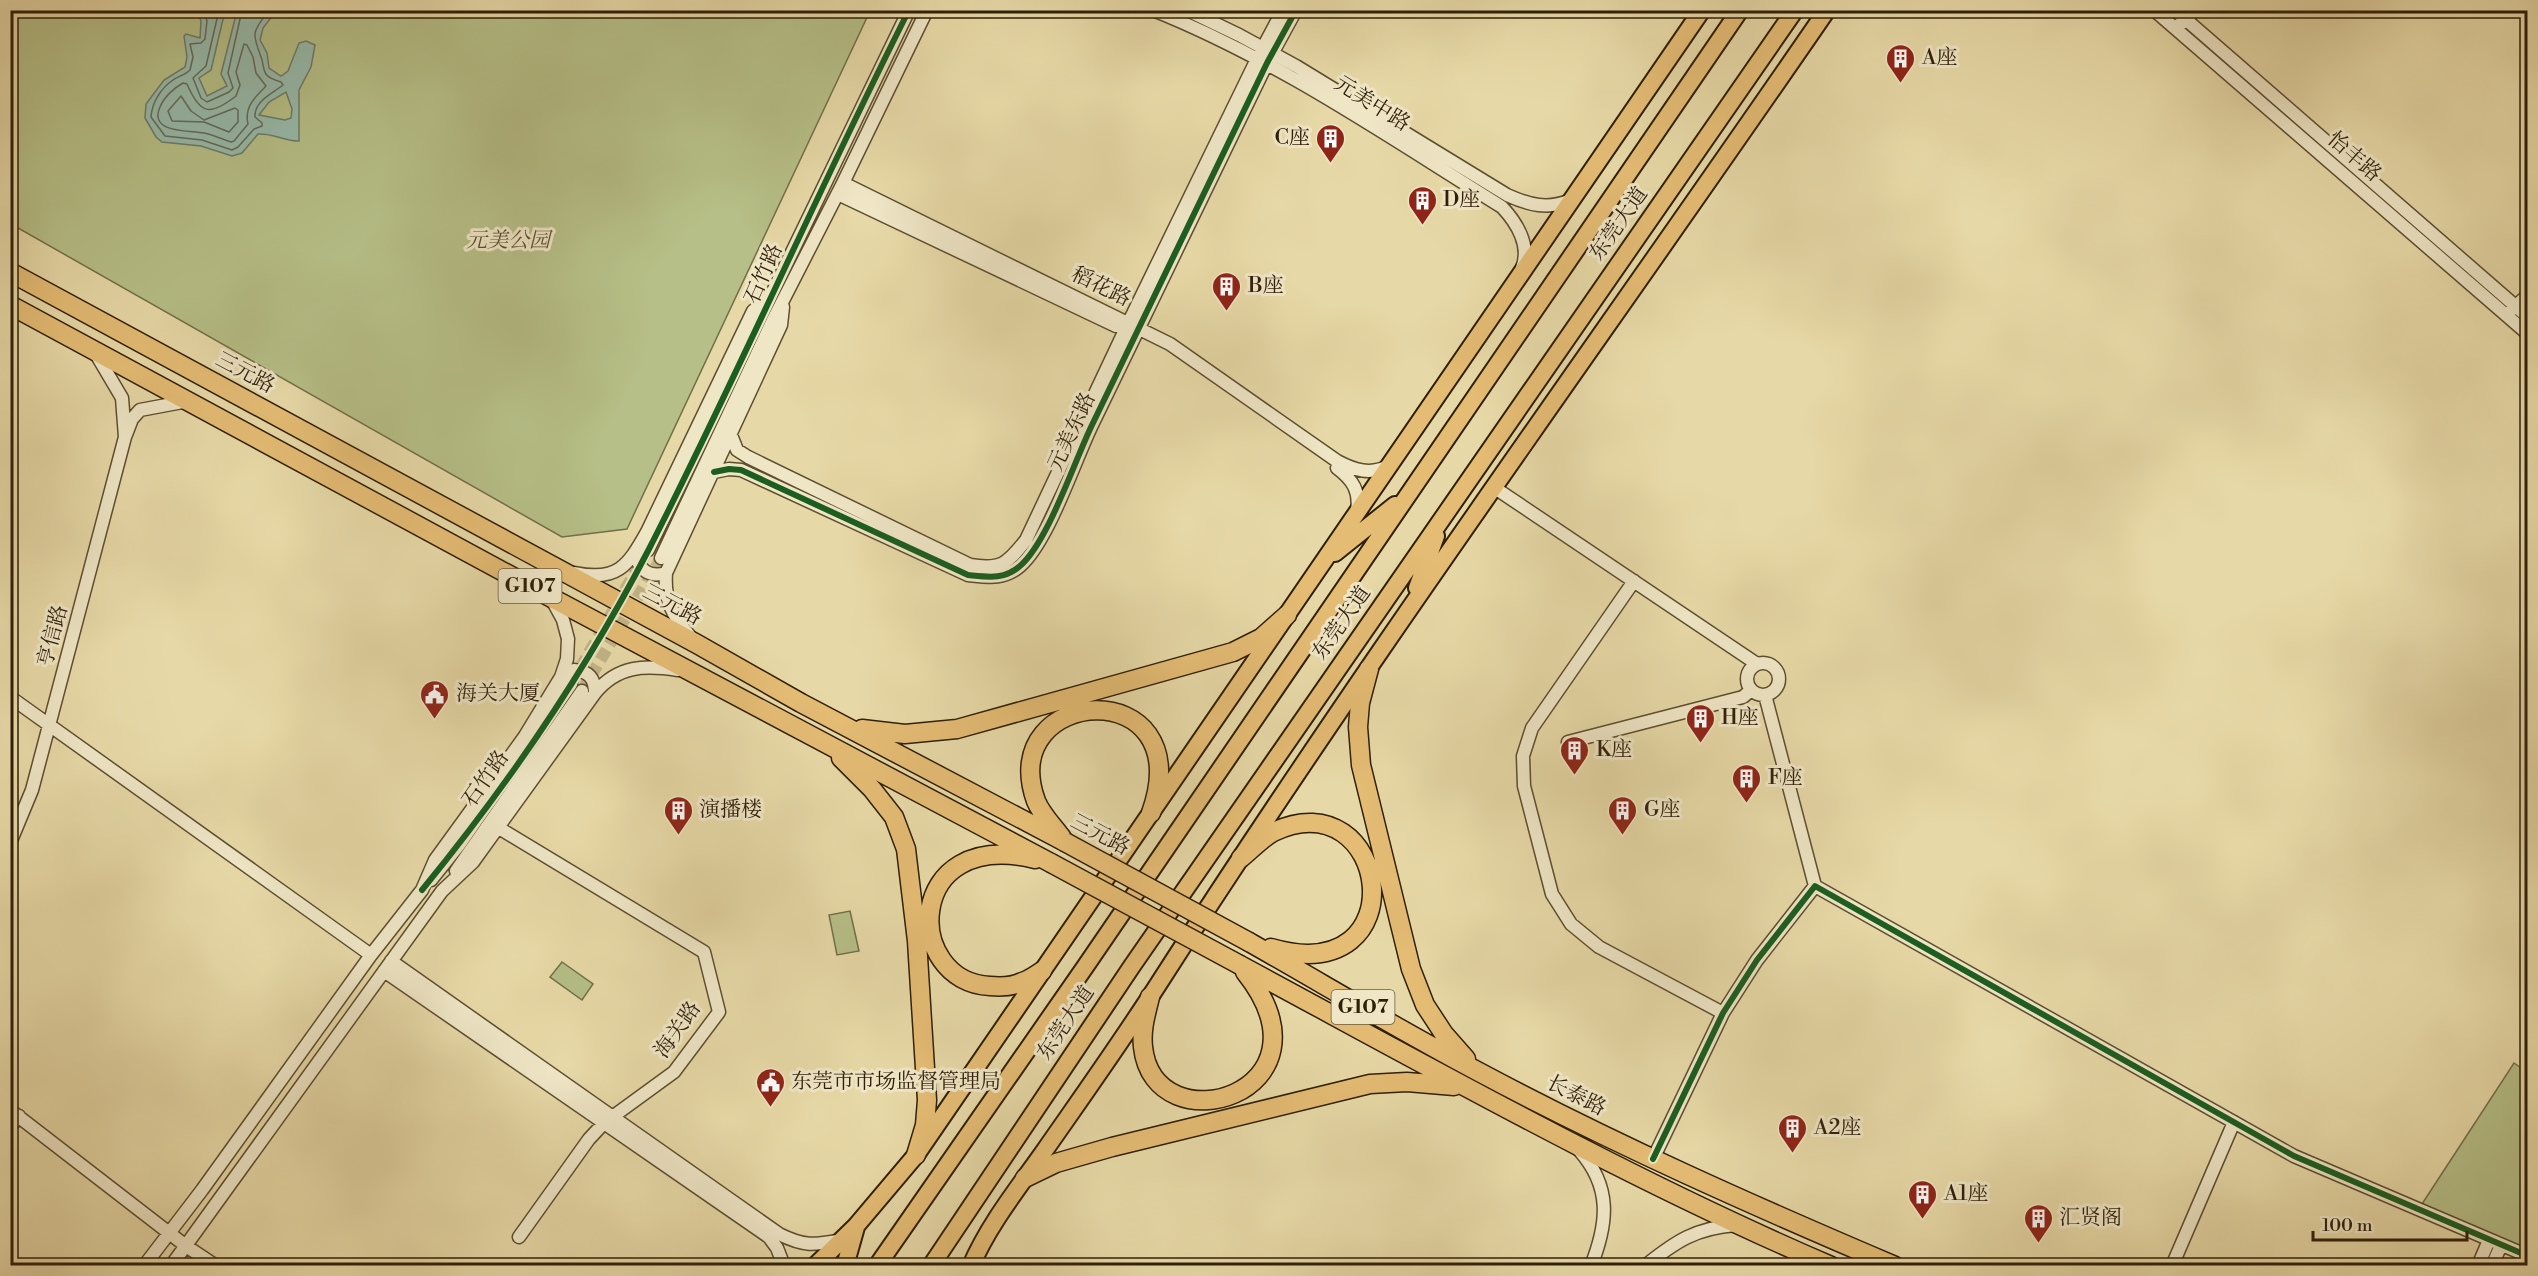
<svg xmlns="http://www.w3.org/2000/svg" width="2538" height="1276" font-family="'Libre Bodoni','Noto Serif SC',serif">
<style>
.green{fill:#b6bf87;stroke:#726f48;stroke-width:1.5}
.water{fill:#97baaa;stroke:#6d7c6a;stroke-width:1.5;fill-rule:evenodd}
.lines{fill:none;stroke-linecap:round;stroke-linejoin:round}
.shore{stroke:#636c5a;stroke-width:1.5}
.minor-tunnel{stroke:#c2b487;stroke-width:12;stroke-dasharray:12 6;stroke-linecap:butt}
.minor-casing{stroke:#5d4e30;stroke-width:15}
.major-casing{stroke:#2f1f09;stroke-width:20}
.highway-casing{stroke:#2f1f09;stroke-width:21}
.minor{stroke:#efe6c6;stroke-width:12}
.major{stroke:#e4bc74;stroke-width:16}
.highway{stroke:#e4bc74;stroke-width:18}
.highway-bridge-casing{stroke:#2f1f09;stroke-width:21;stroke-linecap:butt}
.highway-bridge{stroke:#e4bc74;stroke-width:18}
.cycleway-casing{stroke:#efe6c6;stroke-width:10}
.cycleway{stroke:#1b5e20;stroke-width:6}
.labels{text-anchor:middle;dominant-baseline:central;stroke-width:6;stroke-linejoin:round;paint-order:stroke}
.shield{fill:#efe6c6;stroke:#695b42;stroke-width:1.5}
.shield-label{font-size:20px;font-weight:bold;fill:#2f1f09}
.poi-label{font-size:21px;fill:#2f1f09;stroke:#efe6c6;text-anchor:start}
.street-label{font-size:21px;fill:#2f1f09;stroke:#efe6c6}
.park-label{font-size:21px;font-style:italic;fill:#584f2f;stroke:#efe6c6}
</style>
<rect width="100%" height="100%" fill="#e7d9a7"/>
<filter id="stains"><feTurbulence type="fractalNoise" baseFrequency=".00333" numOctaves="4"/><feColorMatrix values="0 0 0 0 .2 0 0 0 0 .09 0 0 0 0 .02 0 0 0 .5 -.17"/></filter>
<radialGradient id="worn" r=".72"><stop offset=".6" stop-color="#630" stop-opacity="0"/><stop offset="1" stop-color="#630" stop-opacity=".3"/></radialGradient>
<!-- green -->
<path class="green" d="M 11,11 L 870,11 L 627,529 L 562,537 L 11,224 Z
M 850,911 L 859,951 L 837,955 L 829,915 Z
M 562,962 L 593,984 L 582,1000 L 550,977 Z
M 2514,1063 L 2527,1072 L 2527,1249 L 2422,1204 Z"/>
<!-- water -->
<path class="water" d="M 197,11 L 225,11 L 211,70 L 199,78 L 207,96 L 227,86 L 221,74 L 237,11 L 276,11 L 263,28 L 260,40 L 267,53 L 269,68 L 281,76 L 288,71 L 299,43 L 306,41 L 315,45 L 311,67 L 299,90 L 299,141 C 284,141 273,133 258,134 L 242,153 L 232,156 L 201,146 L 162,142 L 156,137 L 145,118 L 146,104 L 164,80 L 185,67 L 187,57 L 184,36 L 186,34 L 200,38 L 201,21 ZM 286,92 L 292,109 L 291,118 L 285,120 L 259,115 L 269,102 Z"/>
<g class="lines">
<!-- shore -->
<path class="shore" d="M 204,10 L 207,21 L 205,39 L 201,43 L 190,44 L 193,57 L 190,70 C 185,75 179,76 173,80 C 160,89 152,103 151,117 L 165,136 L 202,140 L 232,150 L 238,147 L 254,129 L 262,126 L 262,123 L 255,117 C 254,101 272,94 283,85 L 281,82 C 258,75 267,70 260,54 C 251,31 254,31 269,10
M 219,10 L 206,66 L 193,78 L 201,98 L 207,102 L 229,92 L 233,88 L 228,73 L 242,10
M 244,44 L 247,45 L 253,57 L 256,73 L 266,86 C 255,97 244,107 248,124 L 234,141 L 231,142 C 222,139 213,135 204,133 C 190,130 148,134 160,107 C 164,97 174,88 183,83 L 187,84 C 200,114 209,117 236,96 L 240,85 L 236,72 Z
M 181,96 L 191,111 L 204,120 L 235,108 L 238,110 L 238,122 L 229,132 L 204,122 L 172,121 L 168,111 Z"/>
<!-- minor-tunnel -->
<path class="minor-tunnel" d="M 571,684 L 648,550
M 582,691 L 661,558"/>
<defs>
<path id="minor" d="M 1153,10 C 1278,60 1389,137 1502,207 C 1517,223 1531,246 1522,268
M 1187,10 L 1239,35 L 1296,66 L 1507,195 C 1529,205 1548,210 1571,200
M 2154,10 L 2528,334
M 2175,10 L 2528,317
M 2180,24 L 2195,10
M 843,183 L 1170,344 L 1337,461 C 1354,470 1371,476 1390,465
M 838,194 L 1116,326
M 2509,312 L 2528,295
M 96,354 L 122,398 L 125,437 L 132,419 L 140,410 L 188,401
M 731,435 L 737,450 L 748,457 L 970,565 C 1001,570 1007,564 1026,540 L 1125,330 L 1257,59 L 1283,10
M 1337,468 C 1353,480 1360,491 1357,511
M 714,472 L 729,469 L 741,470 L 968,575 C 988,577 1004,580 1020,566 C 1048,542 1074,462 1092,425 C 1150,304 1209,184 1267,63 L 1296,10
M 1495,488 L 1757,664
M 648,550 L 909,10
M 636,552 C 637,570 650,578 666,573
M 661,558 L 773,320 L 843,183 L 927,10
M 575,573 C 617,582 628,566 647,532 L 753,311 L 768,299
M 1634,581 L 1532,728 L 1523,756 L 1524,786 L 1552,894 L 1571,924 L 1599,947 L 1723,1013
M 689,635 C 672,615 664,599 666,573 L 781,325 L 783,307
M1747 679a16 16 0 1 1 32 0a16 16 0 1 1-32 0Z
M 561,677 L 574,670 C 588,671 595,678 595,693
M 1765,695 L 1815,886
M 10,697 L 371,955
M 1568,742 L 1743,697 L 1751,690
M 499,828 L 704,952 L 719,1012 L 674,1072 L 604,1123 L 589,1139 L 519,1237
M 10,843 L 32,790 L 125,437
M 456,871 L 582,691
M 431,880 L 459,845 L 571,684
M 391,961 L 779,1234 C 805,1247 814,1245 842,1240
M 384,971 L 769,1237 L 777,1248 L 784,1266
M 10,1110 L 186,1246 L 216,1266
M 10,1127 L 19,1116
M 1579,1150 C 1612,1187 1608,1223 1591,1266
M 1653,1159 L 1723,1013 L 1757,960 L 1815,886 L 2294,1156 L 2528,1256
M 144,1266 L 202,1190 L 371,955 L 422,890 L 435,860 L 525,736 L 561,677 L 567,659 L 568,639 L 563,620 L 551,598
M 171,1266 L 442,891 L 473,862 L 595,693 C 618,665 645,665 678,670
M 1645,1266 C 1676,1241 1696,1228 1736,1225
M 2172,1266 L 2234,1122
M 2478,1266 L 2489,1240
M 2492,1266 L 2501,1245"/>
<path id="major" d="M 1335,553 L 1395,505
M 1417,588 L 1436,536
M 815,1266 L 856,1226 L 916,1155 L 1702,10
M 845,1266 L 856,1227
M 877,1266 L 1085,967 L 1740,10
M 931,1266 L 1132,966 L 1795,10
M 971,1266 C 989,1224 1019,1187 1045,1150 C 1084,1094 1124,1038 1161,980 C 1373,650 1605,333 1827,10"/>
<path id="highway" d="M 10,272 L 697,644 L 801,703 L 1065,842
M 10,305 L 550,597 L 1051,863
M 1369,669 L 1360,703 L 1358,727 L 1361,765 L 1411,969 L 1425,1005 L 1444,1034 L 1466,1059
M 862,729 L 905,734 L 957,729 L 1233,652 L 1261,638 L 1287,615
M 841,758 L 872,789 L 894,817 L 906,849 L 917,941 L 927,1100 L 925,1125 L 916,1155
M 1062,838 C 1054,827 1041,814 1036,801 C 994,685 1201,671 1151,813
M 1241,858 C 1251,850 1262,838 1273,832 C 1390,777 1420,991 1271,948
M 1035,859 C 903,827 903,982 990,986 C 1001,987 1012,987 1022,982 C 1029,980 1036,975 1042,971
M 1249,942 C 1325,985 1401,1031 1479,1072 C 1614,1144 1754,1206 1895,1266
M 1240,965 C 1435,1070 1628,1179 1831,1266
M 1150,997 C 1146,1014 1141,1029 1143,1047 C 1154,1149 1342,1094 1245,972
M 1025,1178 L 1056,1163 L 1112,1147 L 1370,1084 L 1407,1082 L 1454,1086"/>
</defs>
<!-- minor casing -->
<use href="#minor" class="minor-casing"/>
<!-- major casing -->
<use href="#major" class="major-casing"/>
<!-- highway casing -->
<use href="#highway" class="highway-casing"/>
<!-- minor -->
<use href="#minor" class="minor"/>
<!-- major -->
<use href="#major" class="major"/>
<!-- highway -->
<use href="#highway" class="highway"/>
<defs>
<path id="highway-bridge" d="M 1065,842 L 1249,942
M 1051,863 L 1240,965"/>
</defs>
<!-- highway-bridge casing -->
<use href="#highway-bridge" class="highway-bridge-casing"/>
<!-- highway-bridge -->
<use href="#highway-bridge" class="highway-bridge"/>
<defs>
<path id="cycleway" d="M 714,472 L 729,469 L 741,470 L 968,575 C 988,577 1004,580 1020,566 C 1048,542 1074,462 1092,425 C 1150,304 1209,184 1267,63 L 1296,10
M 422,890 C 508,785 587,669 649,549 C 740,371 819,188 909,10
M 1653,1159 L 1723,1013 L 1757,960 L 1815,886 L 2294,1156 L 2528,1256"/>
</defs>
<!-- cycleway casing -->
<use href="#cycleway" class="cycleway-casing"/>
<!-- cycleway -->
<use href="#cycleway" class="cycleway"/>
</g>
<!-- icons -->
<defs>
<symbol id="building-pin" viewBox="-11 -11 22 30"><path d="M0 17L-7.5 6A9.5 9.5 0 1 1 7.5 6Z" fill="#8f2418" stroke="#efe6c6"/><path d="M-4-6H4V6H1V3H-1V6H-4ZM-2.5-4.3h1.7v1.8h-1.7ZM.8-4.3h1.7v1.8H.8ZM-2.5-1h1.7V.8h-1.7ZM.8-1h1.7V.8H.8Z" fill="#fff"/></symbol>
<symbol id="civic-pin" viewBox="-11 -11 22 30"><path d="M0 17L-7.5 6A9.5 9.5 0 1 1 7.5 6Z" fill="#8f2418" stroke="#efe6c6"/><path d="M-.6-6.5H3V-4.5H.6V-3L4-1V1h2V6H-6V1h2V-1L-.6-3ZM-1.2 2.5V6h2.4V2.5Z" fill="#fff"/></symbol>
</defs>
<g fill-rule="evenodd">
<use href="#building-pin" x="1884" y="42" width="33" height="45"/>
<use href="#building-pin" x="1314" y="122" width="33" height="45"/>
<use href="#building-pin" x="1406" y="184" width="33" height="45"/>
<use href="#building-pin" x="1210" y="270" width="33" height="45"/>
<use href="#civic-pin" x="418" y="678" width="33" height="45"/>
<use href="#building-pin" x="1684" y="702" width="33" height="45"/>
<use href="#building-pin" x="1558" y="734" width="33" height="45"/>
<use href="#building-pin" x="1730" y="762" width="33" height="45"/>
<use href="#building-pin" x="662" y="794" width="33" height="45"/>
<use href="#building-pin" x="1606" y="794" width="33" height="45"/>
<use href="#civic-pin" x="754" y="1066" width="33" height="45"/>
<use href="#building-pin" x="1776" y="1112" width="33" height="45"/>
<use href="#building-pin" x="1906" y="1178" width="33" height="45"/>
<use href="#building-pin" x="2022" y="1202" width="33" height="45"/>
</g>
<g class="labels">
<!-- shield labels -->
<g class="shield">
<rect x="498.5" y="569" width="63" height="34" rx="4.5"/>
<rect x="1331.5" y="990" width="63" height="34" rx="4.5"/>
</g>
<g class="shield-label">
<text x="530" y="586">G107</text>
<text x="1363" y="1007">G107</text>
</g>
<!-- poi labels -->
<g class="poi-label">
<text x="1922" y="58">A座</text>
<text x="1310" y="138" text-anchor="end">C座</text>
<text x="1443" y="200">D座</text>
<text x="1248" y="286">B座</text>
<text x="456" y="694">海关大厦</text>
<text x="1721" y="718">H座</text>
<text x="1596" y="750">K座</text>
<text x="1768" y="778">F座</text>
<text x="699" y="810">演播楼</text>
<text x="1644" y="810">G座</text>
<text x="791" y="1082">东莞市市场监督管理局</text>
<text x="1814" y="1128">A2座</text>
<text x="1944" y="1194">A1座</text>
<text x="2059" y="1218">汇贤阁</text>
</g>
<!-- street labels -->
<g class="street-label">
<text transform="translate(1372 104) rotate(32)">元美中路</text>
<text transform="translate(2354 157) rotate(41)">怡丰路</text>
<text transform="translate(1619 224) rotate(-55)">东莞大道</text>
<text transform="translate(764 274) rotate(-66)">石竹路</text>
<text transform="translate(1101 287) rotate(26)">稻花路</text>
<text transform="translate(245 373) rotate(28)">三元路</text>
<text transform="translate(1072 432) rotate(-65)">元美东路</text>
<text transform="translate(672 605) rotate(28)">三元路</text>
<text transform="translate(1342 623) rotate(-55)">东莞大道</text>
<text transform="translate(53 636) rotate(-75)">亨信路</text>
<text transform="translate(486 779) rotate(-55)">石竹路</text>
<text transform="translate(1100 835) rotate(28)">三元路</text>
<text transform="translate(1066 1023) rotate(-56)">东莞大道</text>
<text transform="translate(678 1030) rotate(-55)">海关路</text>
<text transform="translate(1576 1096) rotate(27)">长泰路</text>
</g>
<!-- park labels -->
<g class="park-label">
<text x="508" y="241">元美公园</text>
</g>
</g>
<!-- margin -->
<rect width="2538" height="1276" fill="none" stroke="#e7d9a7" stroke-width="36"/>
<rect x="12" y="12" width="2514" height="1252" fill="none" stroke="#2f1f09" stroke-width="3"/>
<rect x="18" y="18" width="2502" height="1240" fill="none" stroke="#2f1f09" stroke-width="1.5"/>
<!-- scale -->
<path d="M2313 1231v9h154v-9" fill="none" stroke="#2f1f09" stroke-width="3"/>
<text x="2322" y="1231" font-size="18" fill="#2f1f09" stroke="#efe6c6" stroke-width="4.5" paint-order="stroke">100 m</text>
<rect width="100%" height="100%" filter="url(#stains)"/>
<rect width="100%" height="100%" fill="url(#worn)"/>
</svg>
